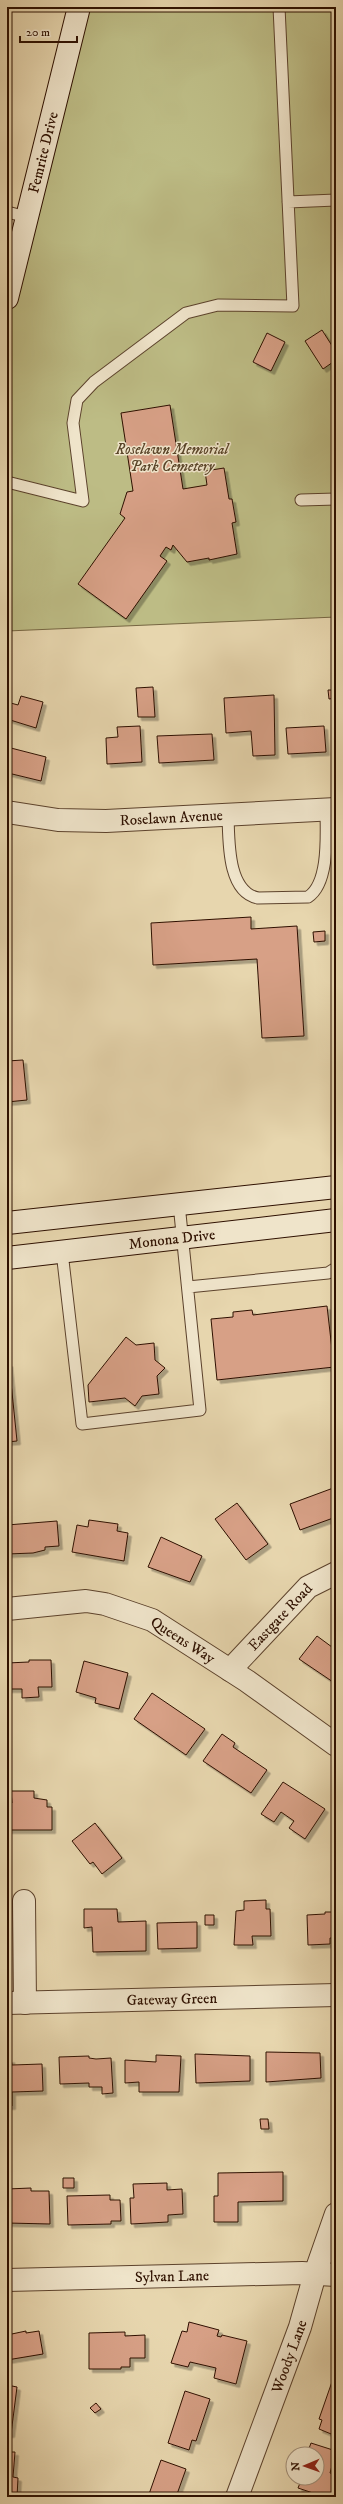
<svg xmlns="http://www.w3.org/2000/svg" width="343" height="2504" font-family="'IM FELL DW Pica',serif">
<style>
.green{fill:#bdbc85;stroke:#766642}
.building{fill:#d7a086;stroke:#2e1000;filter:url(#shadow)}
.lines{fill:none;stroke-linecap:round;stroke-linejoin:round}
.lane-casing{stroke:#5c422c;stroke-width:13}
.street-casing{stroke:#5c422c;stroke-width:24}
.secondary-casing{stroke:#2e1000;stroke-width:24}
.lane{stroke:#efe4ca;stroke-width:11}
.street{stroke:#efe4ca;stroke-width:22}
.secondary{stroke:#efe4ca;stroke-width:22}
.labels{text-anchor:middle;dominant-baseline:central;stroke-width:3;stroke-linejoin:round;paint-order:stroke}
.street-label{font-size:15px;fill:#2e1000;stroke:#efe4ca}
.park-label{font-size:15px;font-style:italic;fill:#594428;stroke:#efe4ca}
</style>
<defs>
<filter id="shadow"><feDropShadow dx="3.5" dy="3.5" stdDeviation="0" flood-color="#0004"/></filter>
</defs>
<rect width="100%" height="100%" fill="#e7d6ae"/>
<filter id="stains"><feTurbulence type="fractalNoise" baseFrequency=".005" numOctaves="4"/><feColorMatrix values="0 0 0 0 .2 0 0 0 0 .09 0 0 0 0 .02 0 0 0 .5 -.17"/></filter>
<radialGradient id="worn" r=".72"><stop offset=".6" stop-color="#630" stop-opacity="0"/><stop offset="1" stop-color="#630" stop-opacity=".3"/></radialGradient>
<!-- green -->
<path class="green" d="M 79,7 L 336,7 L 336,617 L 7,631 L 7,298 Z"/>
<!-- building -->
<path class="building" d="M 322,330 L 336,352 L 336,360 L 323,369 L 305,341 Z
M 267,333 L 285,342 L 271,371 L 253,362 Z
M 170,405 L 183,489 L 207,485 L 205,471 L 224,468 L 229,499 L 232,499 L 236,522 L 232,523 L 237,554 L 209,560 L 209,558 L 187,562 L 173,545 L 171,550 L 166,547 L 160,556 L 167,561 L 126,619 L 78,584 L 125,518 L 120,514 L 127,492 L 133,491 L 121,413 Z
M 153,687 L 155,717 L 138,717 L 136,688 Z
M 328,690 L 336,690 L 336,698 L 329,699 Z
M 274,695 L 275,755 L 253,756 L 251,731 L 226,733 L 224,698 Z
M 21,696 L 43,702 L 36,728 L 7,719 L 7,702 L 18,705 Z
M 140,726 L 142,762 L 107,764 L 106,738 L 118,737 L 117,727 Z
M 324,726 L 326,752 L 288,754 L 286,728 Z
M 212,734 L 214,760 L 159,763 L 157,736 Z
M 7,747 L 46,757 L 41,781 L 8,773 Z
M 251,917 L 251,929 L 297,926 L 304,1036 L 262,1038 L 257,959 L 153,965 L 151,923 Z
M 325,931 L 325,941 L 314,942 L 313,932 Z
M 23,1060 L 27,1100 L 7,1102 L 7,1061 Z
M 327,1306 L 334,1367 L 217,1380 L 211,1319 L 233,1317 L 233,1312 L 252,1310 L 253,1315 Z
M 126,1337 L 136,1345 L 154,1343 L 155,1360 L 165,1368 L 157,1376 L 159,1394 L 142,1396 L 135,1406 L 125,1398 L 89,1402 L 88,1385 Z
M 9,1363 L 17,1441 L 7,1442 L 7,1364 Z
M 336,1487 L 336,1517 L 300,1530 L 290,1504 Z
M 237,1503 L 268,1544 L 246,1560 L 215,1519 Z
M 89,1520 L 118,1524 L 117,1531 L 128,1533 L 124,1561 L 72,1552 L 77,1525 L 88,1527 Z
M 57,1521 L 59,1546 L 45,1547 L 45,1550 L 33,1553 L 7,1554 L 7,1525 Z
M 161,1537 L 202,1556 L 190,1582 L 148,1567 Z
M 317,1636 L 336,1650 L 336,1684 L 299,1659 Z
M 29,1660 L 51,1660 L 52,1687 L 38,1687 L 39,1697 L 22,1698 L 22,1689 L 7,1689 L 7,1663 L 29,1662 Z
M 84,1661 L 128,1673 L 119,1709 L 95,1703 L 96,1698 L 76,1692 Z
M 152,1693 L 205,1729 L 186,1755 L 134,1719 Z
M 222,1734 L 235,1743 L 233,1747 L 267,1770 L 251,1793 L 203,1761 Z
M 283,1782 L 325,1809 L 305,1839 L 289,1828 L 294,1821 L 281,1812 L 274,1822 L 261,1814 Z
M 11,1791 L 34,1791 L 34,1798 L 47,1800 L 47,1807 L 52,1807 L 52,1830 L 7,1830 L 7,1803 L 12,1803 Z
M 95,1823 L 122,1858 L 102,1874 L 93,1862 L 90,1864 L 72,1841 Z
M 266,1900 L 266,1909 L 270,1909 L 271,1936 L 252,1936 L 253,1945 L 234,1945 L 236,1911 L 244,1910 L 244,1901 Z
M 84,1909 L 117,1909 L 118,1922 L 146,1921 L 146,1951 L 93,1952 L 92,1927 L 84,1928 Z
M 325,1912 L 336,1912 L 336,1938 L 330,1938 L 330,1944 L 308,1945 L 307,1915 L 325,1914 Z
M 205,1915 L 214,1915 L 214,1925 L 205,1925 Z
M 197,1922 L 197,1948 L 158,1949 L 157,1923 Z
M 266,2052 L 320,2053 L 321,2078 L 266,2082 Z
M 195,2054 L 250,2056 L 250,2081 L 196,2083 Z
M 156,2055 L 181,2056 L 179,2092 L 139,2092 L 139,2082 L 125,2083 L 125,2060 L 156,2062 Z
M 89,2056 L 89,2058 L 96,2059 L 111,2058 L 113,2093 L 102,2094 L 102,2087 L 89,2087 L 89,2083 L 60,2084 L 59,2057 Z
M 11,2059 L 12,2065 L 42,2064 L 43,2091 L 12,2092 L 12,2106 L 7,2106 L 7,2060 Z
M 260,2119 L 268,2119 L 269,2129 L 261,2129 Z
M 283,2172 L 283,2201 L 238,2202 L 238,2222 L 214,2222 L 214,2196 L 218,2196 L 218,2173 Z
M 63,2178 L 74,2178 L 74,2188 L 63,2188 Z
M 167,2183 L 167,2190 L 182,2189 L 183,2214 L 168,2215 L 168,2222 L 131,2224 L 130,2198 L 134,2198 L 133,2184 Z
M 31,2188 L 31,2191 L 49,2191 L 50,2224 L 7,2223 L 7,2189 Z
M 110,2195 L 110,2200 L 120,2200 L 121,2221 L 111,2221 L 111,2224 L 68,2225 L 67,2196 Z
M 189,2322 L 219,2330 L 217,2336 L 221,2337 L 222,2335 L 247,2341 L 236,2384 L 214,2378 L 216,2368 L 190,2362 L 188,2367 L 171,2363 L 182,2331 L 187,2332 Z
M 26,2331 L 26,2333 L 39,2331 L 43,2354 L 7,2360 L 7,2335 Z
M 125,2332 L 125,2336 L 145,2335 L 145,2358 L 130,2358 L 130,2367 L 121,2367 L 121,2369 L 89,2369 L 89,2333 Z
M 334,2376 L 336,2377 L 336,2436 L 319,2429 L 322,2420 L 319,2419 Z
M 7,2385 L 17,2387 L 11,2434 L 7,2434 Z
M 185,2391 L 210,2399 L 196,2441 L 192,2440 L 189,2450 L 168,2443 Z
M 96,2403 L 101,2409 L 95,2413 L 90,2408 Z
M 311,2443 L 336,2451 L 330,2473 L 336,2475 L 336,2497 L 325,2497 L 298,2488 L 302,2478 L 317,2478 L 317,2454 L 307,2454 Z
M 7,2452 L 15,2452 L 13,2477 L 18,2478 L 17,2497 L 7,2496 Z
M 161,2460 L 186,2469 L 176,2497 L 148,2497 Z"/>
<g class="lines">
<defs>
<path id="lane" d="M 288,202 L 336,200
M 7,212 L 27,217
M 7,482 L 83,501 L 73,423 L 77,400 L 94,382 L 186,313 L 218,305 L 293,306 L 279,7
M 301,500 L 336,499
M 228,816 C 229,840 227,892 258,898 L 308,897 C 330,883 326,832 326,810
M 62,1252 L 82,1424 L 200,1410 L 179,1204
M 188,1287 L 328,1273 L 336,1268"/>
<g id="street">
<path id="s1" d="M 7,812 L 58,820 L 106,821 L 336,809"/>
<path id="s2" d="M 7,1609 L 86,1601 L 105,1604 L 152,1620 L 247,1681 L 336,1745"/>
<path id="s3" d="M 230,1670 L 308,1587 L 336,1573"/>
<path d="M 24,1901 L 25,2003"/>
<path id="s4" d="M 7,2003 L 336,1995"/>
<path id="s5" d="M 7,2280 L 302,2273 L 336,2275"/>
<path id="s6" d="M 237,2497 L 300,2327 L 315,2274 L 336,2214"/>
</g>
<g id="secondary">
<path id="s7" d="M 7,298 L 79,7"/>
<path d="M 7,1223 L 336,1187"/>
<path id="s8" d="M 7,1258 L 336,1220"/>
</g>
</defs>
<!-- lane casing -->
<use href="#lane" class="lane-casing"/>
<!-- street casing -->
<use href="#street" class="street-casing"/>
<!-- secondary casing -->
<use href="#secondary" class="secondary-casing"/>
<!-- lane -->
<use href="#lane" class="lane"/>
<!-- street -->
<use href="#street" class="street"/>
<!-- secondary -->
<use href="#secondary" class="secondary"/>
</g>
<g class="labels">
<!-- street labels -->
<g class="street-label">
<text stroke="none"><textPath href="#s7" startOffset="150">Femrite Drive</textPath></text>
<text stroke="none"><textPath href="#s1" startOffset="165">Roselawn Avenue</textPath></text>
<text stroke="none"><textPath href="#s8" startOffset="166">Monona Drive</textPath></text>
<text stroke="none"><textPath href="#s3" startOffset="73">Eastgate Road</textPath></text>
<text stroke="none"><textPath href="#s2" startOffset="185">Queens Way</textPath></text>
<text stroke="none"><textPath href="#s4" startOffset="165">Gateway Green</textPath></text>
<text stroke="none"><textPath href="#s5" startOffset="165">Sylvan Lane</textPath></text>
<text stroke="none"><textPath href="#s6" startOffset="150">Woody Lane</textPath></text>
</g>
<!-- park labels -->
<g class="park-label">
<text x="172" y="449">Roselawn Memorial<tspan x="172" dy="17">Park Cemetery</tspan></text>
</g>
</g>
<!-- margin -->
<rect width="343" height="2504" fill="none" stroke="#e7d6ae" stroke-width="24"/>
<rect x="8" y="8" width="327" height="2488" fill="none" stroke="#2e1000" stroke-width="2"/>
<rect x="12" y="12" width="319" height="2480" fill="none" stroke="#2e1000"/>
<!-- north arrow -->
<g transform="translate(305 2466) rotate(268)"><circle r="19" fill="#efe4ca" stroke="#a28f79"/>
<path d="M0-3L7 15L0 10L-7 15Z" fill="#8f2418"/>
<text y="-6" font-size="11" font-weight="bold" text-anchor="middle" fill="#2e1000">N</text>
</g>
<!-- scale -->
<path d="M20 36v6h57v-6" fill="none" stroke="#2e1000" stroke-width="2"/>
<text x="26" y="36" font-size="12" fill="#2e1000" stroke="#efe4ca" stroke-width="3" paint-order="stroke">20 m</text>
<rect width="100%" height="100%" filter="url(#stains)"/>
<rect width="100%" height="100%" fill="url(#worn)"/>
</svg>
